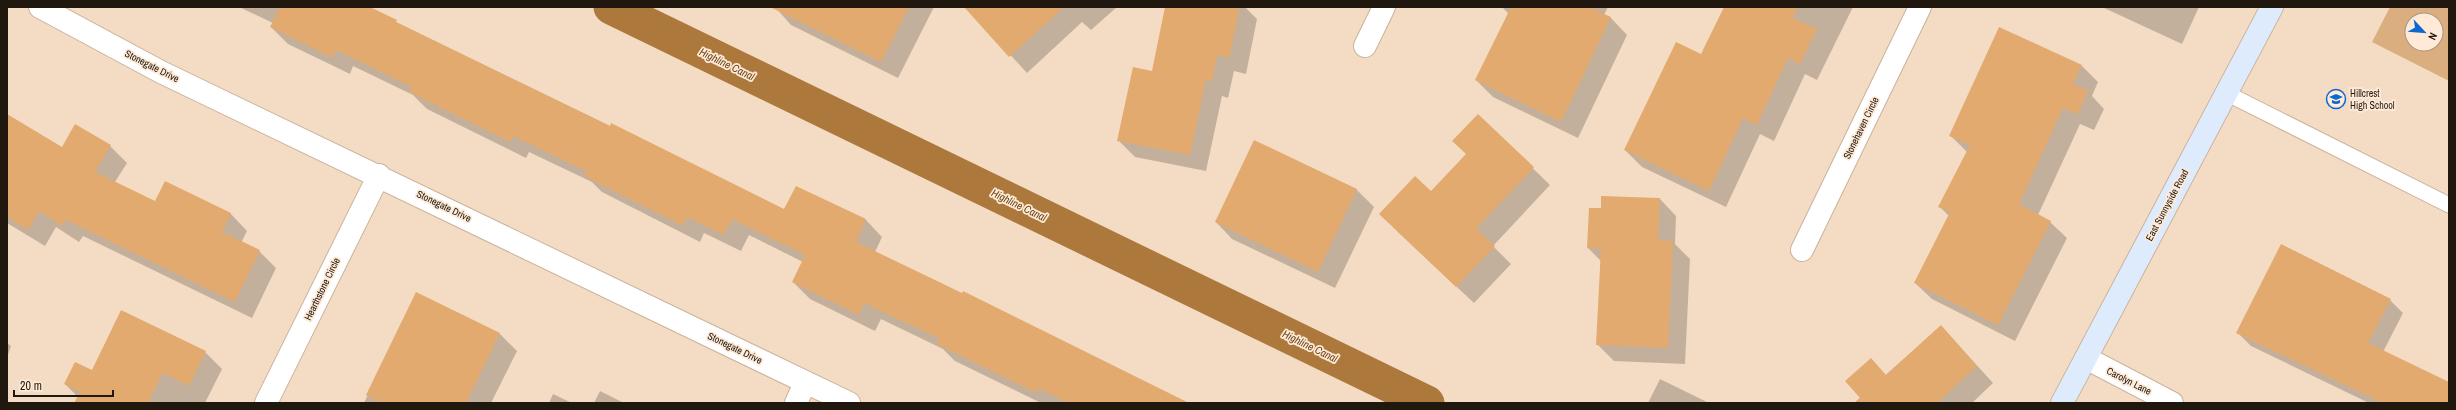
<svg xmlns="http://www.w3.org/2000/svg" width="2456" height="410" font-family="'Archivo Narrow',sans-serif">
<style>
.green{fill:#dbae80;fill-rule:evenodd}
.shadow{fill:#0003}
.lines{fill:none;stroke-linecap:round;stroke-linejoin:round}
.canal{stroke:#ad783c;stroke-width:35}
.building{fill:#e2aa6e}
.lane-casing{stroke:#cab29b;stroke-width:17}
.street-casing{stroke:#cab29b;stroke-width:24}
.secondary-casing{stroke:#cab29b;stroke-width:24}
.lane{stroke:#fff;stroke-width:15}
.street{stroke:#fff;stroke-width:22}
.secondary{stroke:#deebfd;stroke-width:22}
.labels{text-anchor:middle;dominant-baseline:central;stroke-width:3.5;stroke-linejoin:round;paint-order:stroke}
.street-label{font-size:10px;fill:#20180f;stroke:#feead7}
.poi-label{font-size:10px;fill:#20180f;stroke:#feead7;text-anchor:start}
.water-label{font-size:11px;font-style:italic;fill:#6a4417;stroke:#feead7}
</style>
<rect width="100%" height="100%" fill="#f4dcc4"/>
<!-- green -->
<path class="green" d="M 2390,7 L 2449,7 L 2449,81 L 2372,42 ZM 2412,20 L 2436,20 L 2436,44 L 2412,44 Z"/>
<!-- shadow -->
<path class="shadow" d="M 239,7 L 365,7 L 785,211 L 796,187 L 866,220 L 882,237 L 875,252 L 1187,403 L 1041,403 L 955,361 L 943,349 L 881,319 L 875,331 L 810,299 L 793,282 L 803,262 L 749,235 L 741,251 L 704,233 L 700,242 L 602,192 L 592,182 L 529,152 L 526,158 L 427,109 L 413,95 L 353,66 L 350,74 L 288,44 L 271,27 L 273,23 Z
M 775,7 L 934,7 L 898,78 L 791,25 Z
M 966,7 L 1117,7 L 1091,30 L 1082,22 L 1027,73 Z
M 1167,7 L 1245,7 L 1257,19 L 1246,74 L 1234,71 L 1228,98 L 1222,96 L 1206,171 L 1135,157 L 1118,140 L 1153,72 Z
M 1502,7 L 1608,7 L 1604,15 L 1611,18 L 1627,35 L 1578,138 L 1493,97 L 1476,80 L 1509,14 Z
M 1725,7 L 1853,7 L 1817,80 L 1805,74 L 1774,141 L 1760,134 L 1726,207 L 1642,167 L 1625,150 L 1701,56 Z
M 2102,7 L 2199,7 L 2182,44 Z
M 2082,66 L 2098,82 L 2092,96 L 2104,109 L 2094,130 L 2080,124 L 2038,215 L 2050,222 L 2067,238 L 2015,341 L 1932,299 L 1915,283 L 1949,216 L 1940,207 L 1967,152 L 1950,135 Z
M 1478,115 L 1550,185 L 1493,246 L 1511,264 L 1474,303 L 1397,231 L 1467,155 Z
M 7,125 L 62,148 L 110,146 L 127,163 L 115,182 L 156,202 L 165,182 L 231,214 L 247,231 L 241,243 L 259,251 L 276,268 L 252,318 L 83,236 L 79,242 L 56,227 L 45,246 L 7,223 Z
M 1254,141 L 1357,190 L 1374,207 L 1335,288 L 1232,239 L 1216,222 Z
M 1660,199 L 1676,216 L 1675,244 L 1690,259 L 1685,364 L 1614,361 L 1597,344 L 1601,261 L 1588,248 L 1590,209 L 1602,209 Z
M 417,293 L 500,334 L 517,351 L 491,403 L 364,403 Z
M 2390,300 L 2403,313 L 2383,352 L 2449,384 L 2449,403 L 2369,403 L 2251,346 L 2238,333 Z
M 121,312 L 205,352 L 222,369 L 205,403 L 76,403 L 78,397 L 65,384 L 93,372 Z
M 1941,326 L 1993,383 L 1972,403 L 1854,403 Z
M 7,343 L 11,346 L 7,358 Z
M 1660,379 L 1709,403 L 1648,403 Z
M 600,391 L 624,403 L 594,403 Z
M 553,394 L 572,403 L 549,403 Z"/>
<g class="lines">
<!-- canal -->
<path class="canal" d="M 611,7 L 1427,403"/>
</g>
<!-- building -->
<path class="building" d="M 280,7 L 370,7 L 397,20 L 396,22 L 610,126 L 611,123 L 784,209 L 796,186 L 866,219 L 856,242 L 962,293 L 963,291 L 1189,403 L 1069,403 L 1038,388 L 1036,393 L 937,344 L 940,339 L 864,303 L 859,315 L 792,282 L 805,255 L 732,219 L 724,235 L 687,217 L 683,226 L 584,176 L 586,171 L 513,136 L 510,142 L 409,92 L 412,87 L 336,50 L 333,58 L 270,27 Z
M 770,7 L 909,7 L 881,62 Z
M 964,7 L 1064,7 L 1009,57 Z
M 1165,7 L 1240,7 L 1229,58 L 1217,55 L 1212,81 L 1206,80 L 1190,155 L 1117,141 L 1133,67 L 1152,71 Z
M 1511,7 L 1589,7 L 1611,17 L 1561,122 L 1475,80 Z
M 1724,7 L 1798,7 L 1793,18 L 1817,29 L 1800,64 L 1788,58 L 1757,125 L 1743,118 L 1709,191 L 1624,150 L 1676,42 L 1701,54 Z
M 1999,27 L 2082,65 L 2073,84 L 2088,91 L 2078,114 L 2063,108 L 2019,204 L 2051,221 L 1998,325 L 1914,283 L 1950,212 L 1938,207 L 1970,145 L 1949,136 Z
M 7,114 L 62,147 L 75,124 L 111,145 L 95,172 L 155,201 L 165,181 L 231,213 L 222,232 L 260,250 L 235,302 L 66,220 L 62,226 L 39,211 L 28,230 L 7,217 Z
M 1478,114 L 1534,167 L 1476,229 L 1495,246 L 1456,287 L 1379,214 L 1415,176 L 1431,191 L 1466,154 L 1452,141 Z
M 1254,140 L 1357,189 L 1318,272 L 1215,222 Z
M 1601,196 L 1660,198 L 1658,240 L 1673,241 L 1668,348 L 1596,345 L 1601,249 L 1587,248 L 1589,208 L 1601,208 Z
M 2281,244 L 2391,299 L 2368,343 L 2449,382 L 2449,403 L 2383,403 L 2236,333 Z
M 416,292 L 500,333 L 466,403 L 381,403 L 366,395 Z
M 121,310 L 206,351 L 189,386 L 163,373 L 148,403 L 74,403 L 80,392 L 64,384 L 75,362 L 92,370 Z
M 1941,325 L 1977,366 L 1937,403 L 1855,403 L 1860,398 L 1845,381 L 1871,358 L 1886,375 Z"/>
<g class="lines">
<defs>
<path id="lane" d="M 2226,93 L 2449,205"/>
<path id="street" d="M 40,7 L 161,72 L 849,403
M 1365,46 L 1384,7
M 1802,250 L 1920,7
M 2086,358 L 2172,403
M 266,403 L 379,175
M 796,403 L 805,383"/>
<path id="secondary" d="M 2062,403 L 2272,7"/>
</defs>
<!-- lane casing -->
<use href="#lane" class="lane-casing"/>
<!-- street casing -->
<use href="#street" class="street-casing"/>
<!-- secondary casing -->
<use href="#secondary" class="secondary-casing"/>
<!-- lane -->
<use href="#lane" class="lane"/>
<!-- street -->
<use href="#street" class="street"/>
<!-- secondary -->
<use href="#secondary" class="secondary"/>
</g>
<!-- icons -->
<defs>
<symbol id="school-ring" viewBox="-11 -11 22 22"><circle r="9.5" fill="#feead7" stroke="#0d67d0" stroke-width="1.5"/><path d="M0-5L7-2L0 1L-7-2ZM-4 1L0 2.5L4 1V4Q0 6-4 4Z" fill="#0d67d0"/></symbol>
</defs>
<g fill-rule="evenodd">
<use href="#school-ring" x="2325" y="88" width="22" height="22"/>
</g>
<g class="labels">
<!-- street labels -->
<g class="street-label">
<text transform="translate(152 66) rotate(27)">Stonegate Drive</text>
<text transform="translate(1861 128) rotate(-64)">Stonehaven Circle</text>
<text transform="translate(2167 205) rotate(-62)">East Sunnyside Road</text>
<text transform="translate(444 206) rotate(26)">Stonegate Drive</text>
<text transform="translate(322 289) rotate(-64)">Hearthstone Circle</text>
<text transform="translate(735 348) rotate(26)">Stonegate Drive</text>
<text transform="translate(2129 381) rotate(27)">Carolyn Lane</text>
</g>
<!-- poi labels -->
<g class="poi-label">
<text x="2350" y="93">Hillcrest<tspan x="2350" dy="12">High School</tspan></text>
</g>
<!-- water labels -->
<g class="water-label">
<text transform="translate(727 64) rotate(26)">Highline Canal</text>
<text transform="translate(1019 205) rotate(26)">Highline Canal</text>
<text transform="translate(1310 346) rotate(26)">Highline Canal</text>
</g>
</g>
<!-- border -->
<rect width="2456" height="410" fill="none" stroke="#20180f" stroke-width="16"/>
<!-- north arrow -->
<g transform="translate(2424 32) rotate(116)"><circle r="19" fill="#feead7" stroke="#a59687"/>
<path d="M0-3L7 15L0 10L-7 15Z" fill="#0d67d0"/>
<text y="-6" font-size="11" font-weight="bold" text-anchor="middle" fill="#20180f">N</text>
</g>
<!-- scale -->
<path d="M14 390v6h99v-6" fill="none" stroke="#20180f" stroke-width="2"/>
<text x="20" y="390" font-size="12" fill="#20180f" stroke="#feead7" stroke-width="3" paint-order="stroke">20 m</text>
</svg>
